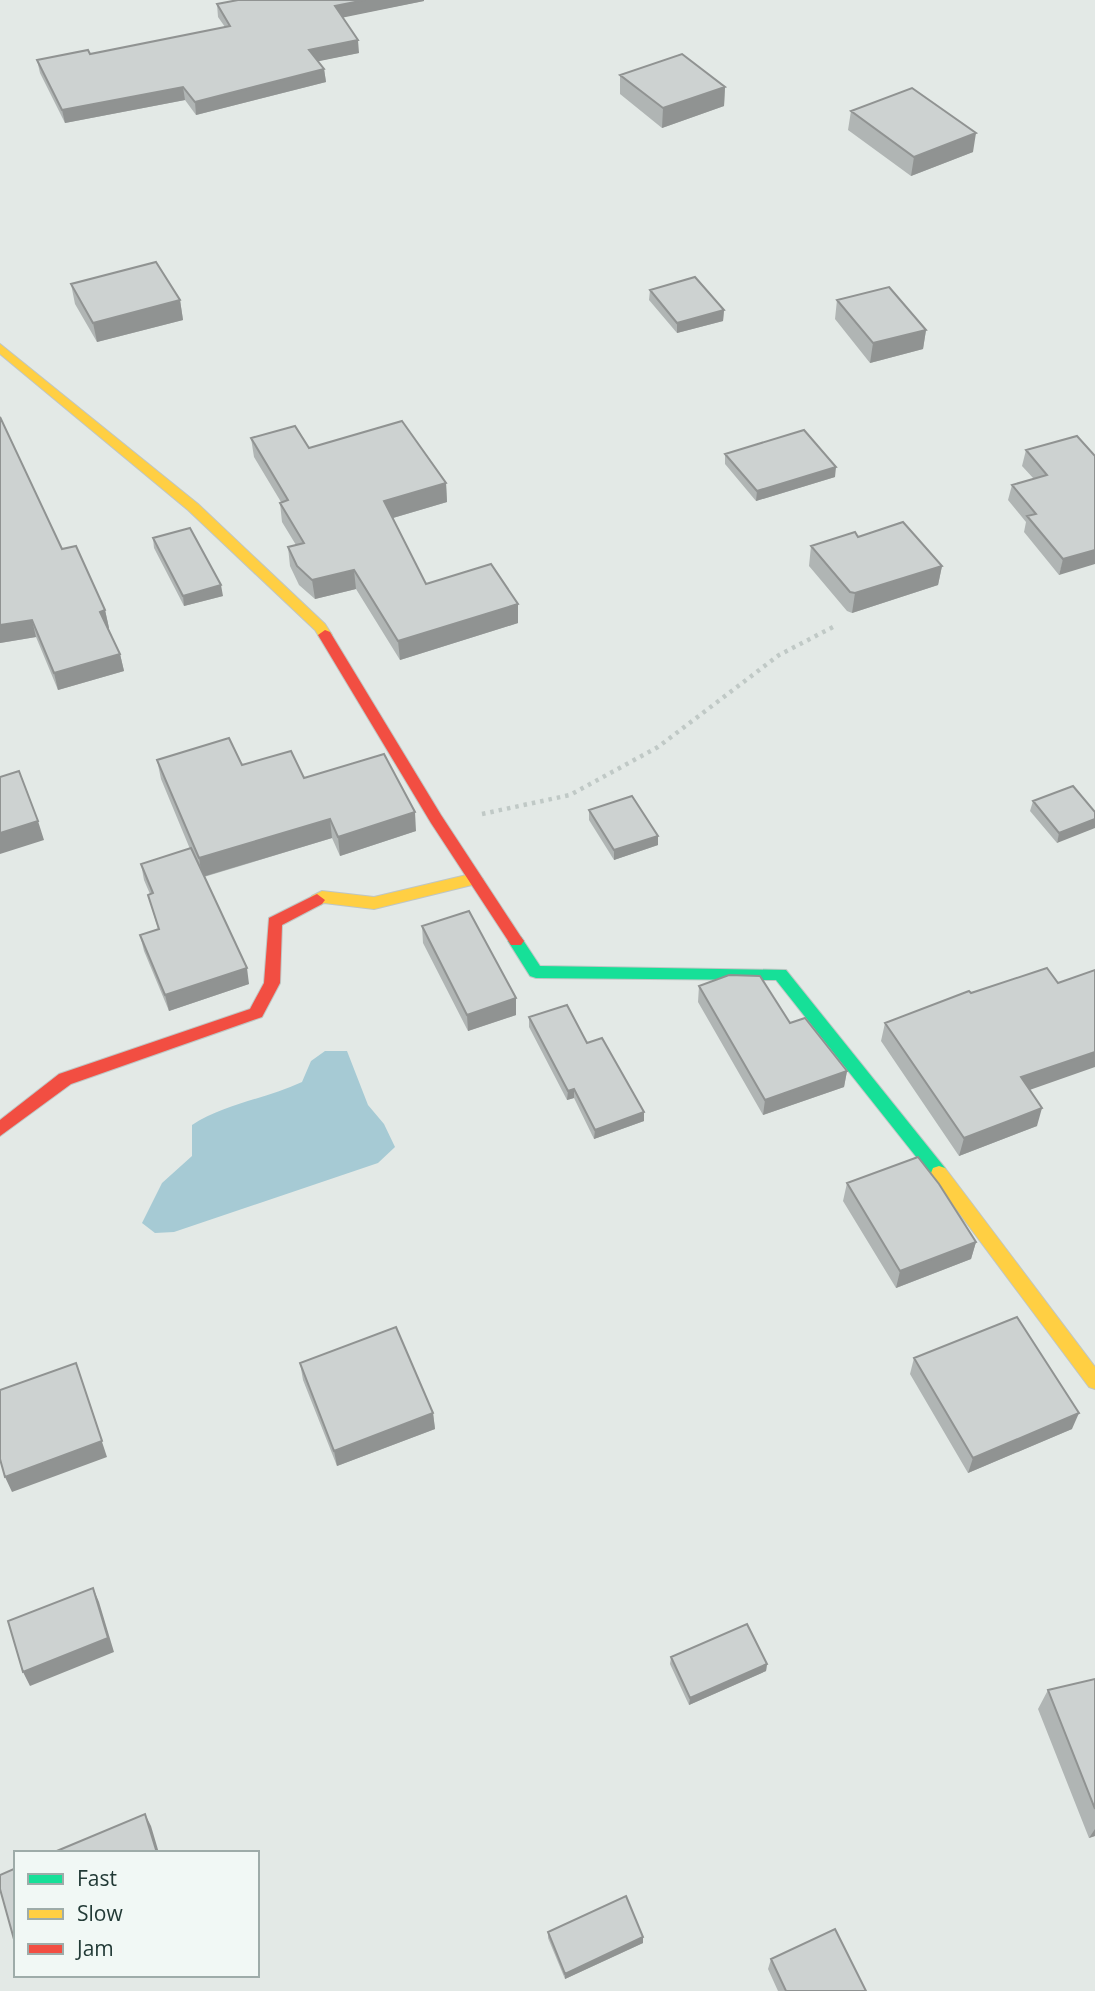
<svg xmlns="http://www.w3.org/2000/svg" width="1095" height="1991" font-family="'Open Sans',sans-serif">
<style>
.water{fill:#a6cad4}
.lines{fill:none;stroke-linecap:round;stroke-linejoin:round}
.fast-casing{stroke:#bfc6c4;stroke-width:2}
.slow-casing{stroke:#bfc6c4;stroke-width:2}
.jam-casing{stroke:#bfc6c4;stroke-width:2}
.path{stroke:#c0c9c6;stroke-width:4.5;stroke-dasharray:3.5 5;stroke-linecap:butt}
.fast{fill:#16e098;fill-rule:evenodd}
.slow{fill:#ffcf43;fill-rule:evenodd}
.jam{fill:#f24e42;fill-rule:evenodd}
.wall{fill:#b0b5b4}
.shaded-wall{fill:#909392}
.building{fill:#cdd2d1;stroke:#909392;stroke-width:2}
</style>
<rect width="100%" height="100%" fill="#e3e9e6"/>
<!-- water -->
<path class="water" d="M 325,1051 L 347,1051 L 368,1105 L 384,1124 L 395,1147 L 378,1163 L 174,1232 L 155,1233 L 142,1223 L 162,1183 L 192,1156 L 192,1125 C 226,1103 266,1099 302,1082 L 311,1061 Z"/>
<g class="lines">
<defs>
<path id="fast" d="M 516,935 L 521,937 L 540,966 L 786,970 L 945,1168 L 947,1173 L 945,1178 L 939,1180 L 933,1178 L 776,980 L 536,978 L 530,976 L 508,941 Z"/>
<path id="slow" d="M 0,344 L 198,504 L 325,624 L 332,635 L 330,638 L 320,638 L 315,630 L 188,510 L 0,354 Z
M 475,873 L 483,879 L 480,883 L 374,909 L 324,903 L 317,906 L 309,900 L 312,896 L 322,891 L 374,897 Z
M 939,1166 L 945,1168 L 1095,1367 L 1095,1389 L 1089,1387 L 933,1178 L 931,1173 L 933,1168 Z"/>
<path id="jam" d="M 325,630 L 330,632 L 441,815 L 521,937 L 524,941 L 521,945 L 511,945 L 431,823 L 318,635 Z
M 317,894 L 325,900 L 322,904 L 282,925 L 280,983 L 262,1017 L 71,1084 L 0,1136 L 0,1120 L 59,1074 L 250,1009 L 264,983 L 269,918 Z"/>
</defs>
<!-- fast casing -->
<use href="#fast" class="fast-casing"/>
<!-- slow casing -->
<use href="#slow" class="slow-casing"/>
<!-- jam casing -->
<use href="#jam" class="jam-casing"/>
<!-- path -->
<path class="path" d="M 482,814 L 570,795 L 658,747 L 779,655 L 833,627"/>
<!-- fast -->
<use href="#fast" class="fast"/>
<!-- slow -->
<use href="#slow" class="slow"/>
<!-- jam -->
<use href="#jam" class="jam"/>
</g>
<!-- wall -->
<path class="wall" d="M 424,1 L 342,17 L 359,53 L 318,61 L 324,69 L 326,82 L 196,115 L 185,100 L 65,123 L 40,73 L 37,60 L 90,54 L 225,27 L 218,17 L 217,4 Z
M 620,75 L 725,87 L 724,106 L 662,128 L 620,94 Z
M 851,111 L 973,152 L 911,176 L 848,130 Z
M 71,284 L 180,300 L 183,320 L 97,342 L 75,304 Z
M 650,290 L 724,310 L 723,321 L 677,333 L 649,300 Z
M 837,300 L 926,330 L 923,349 L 870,363 L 835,319 Z
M 0,417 L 62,549 L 105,610 L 109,628 L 108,628 L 120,654 L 124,671 L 58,690 L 36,637 L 0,643 Z
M 251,438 L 309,448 L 446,483 L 447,502 L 393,518 L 426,584 L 518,604 L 518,623 L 400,660 L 356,589 L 315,599 L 299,585 L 290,566 L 288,547 L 296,545 L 282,522 L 280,503 L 281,502 L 254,457 Z
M 1026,450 L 1095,456 L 1059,575 L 1024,532 L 1026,522 L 1008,500 L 1012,485 L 1034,479 L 1022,466 Z
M 725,454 L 835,477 L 756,501 L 725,464 Z
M 858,537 L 942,566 L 938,585 L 852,613 L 847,611 L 809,566 L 811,546 Z
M 153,538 L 223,596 L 184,606 L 154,548 Z
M 157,760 L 242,765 L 304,778 L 416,831 L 340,856 L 332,838 L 204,877 L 249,984 L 169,1011 L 144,951 L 140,935 L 158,929 L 148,895 L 150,894 L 144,880 L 141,864 L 190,849 L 161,779 Z
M 1073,786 L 1057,843 L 1030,811 L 1033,801 Z
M 589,810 L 658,845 L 614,860 L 589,820 Z
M 422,926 L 516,1015 L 468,1031 L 423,943 Z
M 699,986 L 847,1071 L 844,1087 L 763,1115 L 698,1002 Z
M 529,1017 L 587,1043 L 644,1121 L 594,1139 L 574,1098 L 567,1100 L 529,1027 Z
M 885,1023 L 1030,1090 L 1037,1126 L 959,1156 L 881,1041 Z
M 847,1183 L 976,1242 L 971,1259 L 896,1288 L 843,1201 Z
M 914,1358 L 1072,1429 L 968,1473 L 910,1374 Z
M 300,1363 L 433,1413 L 435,1429 L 337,1466 L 303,1380 Z
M 671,1657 L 767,1664 L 766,1671 L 689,1705 L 670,1664 Z
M 1095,1679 L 1095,1836 L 1089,1838 L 1038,1709 L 1048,1690 Z
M 548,1932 L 643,1937 L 643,1943 L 565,1979 L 548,1938 Z
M 771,1959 L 866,1991 L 778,1991 L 768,1969 Z"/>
<!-- shaded-wall -->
<path class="shaded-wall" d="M 365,0 L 424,0 L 424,1 L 336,19 L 335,6 Z
M 358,40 L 359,53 L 310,63 L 309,50 Z
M 324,69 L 326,82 L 196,115 L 195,102 Z
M 183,87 L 185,100 L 65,123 L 62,110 Z
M 725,87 L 724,106 L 662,128 L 663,108 Z
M 976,133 L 973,152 L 911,176 L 914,157 Z
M 180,300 L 183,320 L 97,342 L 93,323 Z
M 724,310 L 723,321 L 677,333 L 677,323 Z
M 926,330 L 923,349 L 870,363 L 873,343 Z
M 836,467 L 835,477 L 756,501 L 757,491 Z
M 446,483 L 447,502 L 386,520 L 384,501 Z
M 1095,550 L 1095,564 L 1059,575 L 1063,559 Z
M 942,566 L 938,585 L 852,613 L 855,593 Z
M 354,570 L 356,589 L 315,599 L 312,580 Z
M 221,585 L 223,596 L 184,606 L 183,596 Z
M 518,604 L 518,623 L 400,660 L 398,641 Z
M 105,610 L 109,628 L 104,629 L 100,612 Z
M 32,620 L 36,637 L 0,643 L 0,625 Z
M 120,654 L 124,671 L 58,690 L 54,673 Z
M 415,812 L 416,831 L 340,856 L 338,837 Z
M 330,819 L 332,838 L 202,877 L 199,858 Z
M 1095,819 L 1095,828 L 1057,843 L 1059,833 Z
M 38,821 L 44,840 L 0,854 L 0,833 Z
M 658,836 L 658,845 L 614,860 L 614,850 Z
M 247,968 L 249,984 L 169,1011 L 165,995 Z
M 516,998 L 516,1015 L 468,1031 L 467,1015 Z
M 1095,1052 L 1095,1067 L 1015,1095 L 1021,1077 Z
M 847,1071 L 844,1087 L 763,1115 L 765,1100 Z
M 574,1089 L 574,1098 L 567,1100 L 568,1091 Z
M 1042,1108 L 1037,1126 L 959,1156 L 964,1138 Z
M 644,1112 L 644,1121 L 594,1139 L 595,1130 Z
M 976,1242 L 971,1259 L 896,1288 L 900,1271 Z
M 76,1363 L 107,1457 L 12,1492 L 5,1477 Z
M 433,1413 L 435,1429 L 337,1466 L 334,1451 Z
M 1079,1413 L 1072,1429 L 968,1473 L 973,1458 Z
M 93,1588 L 99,1602 L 114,1652 L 30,1686 L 23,1672 Z
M 767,1664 L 766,1671 L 689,1705 L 690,1698 Z
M 145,1814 L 151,1826 L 159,1853 L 157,1853 Z
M 1095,1829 L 1095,1836 L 1089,1838 Z
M 643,1937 L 643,1943 L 565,1979 L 565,1974 Z"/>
<!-- building -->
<path class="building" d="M 238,0 L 365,0 L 335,6 L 358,40 L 309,50 L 324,69 L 195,102 L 183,87 L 62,110 L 37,60 L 88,50 L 90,54 L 230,26 L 217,4 Z
M 682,54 L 725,87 L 663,108 L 620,75 Z
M 912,88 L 976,133 L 914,157 L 851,111 Z
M 156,262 L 180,300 L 93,323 L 71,284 Z
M 695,277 L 724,310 L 677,323 L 650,290 Z
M 889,287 L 926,330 L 873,343 L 837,300 Z
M 0,417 L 62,549 L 76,546 L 105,610 L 100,612 L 120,654 L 54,673 L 32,620 L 0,625 Z
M 402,421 L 446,483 L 384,501 L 426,584 L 491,564 L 518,604 L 398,641 L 354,570 L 312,580 L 297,566 L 288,547 L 304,543 L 280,503 L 288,500 L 251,438 L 295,426 L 309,448 Z
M 804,430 L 836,467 L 757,491 L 725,454 Z
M 1077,436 L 1095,456 L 1095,550 L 1063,559 L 1027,516 L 1036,514 L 1012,485 L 1047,475 L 1026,450 Z
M 903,522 L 942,566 L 855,593 L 850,592 L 811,546 L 855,532 L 858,537 Z
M 190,528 L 221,585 L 183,596 L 153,538 Z
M 229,738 L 242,765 L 291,751 L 304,778 L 384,754 L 415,812 L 338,837 L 330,819 L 199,858 L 157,760 Z
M 19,771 L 38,821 L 0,833 L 0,777 Z
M 1073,786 L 1095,812 L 1095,819 L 1059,833 L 1033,801 Z
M 632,796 L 658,836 L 614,850 L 589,810 Z
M 191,848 L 247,968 L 165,995 L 140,935 L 159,929 L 148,895 L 153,893 L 141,864 Z
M 469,911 L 516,998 L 467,1015 L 422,926 Z
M 1047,968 L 1058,983 L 1095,970 L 1095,1052 L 1021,1077 L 1042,1108 L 964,1138 L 885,1023 L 969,991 L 971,993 Z
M 729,975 L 760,976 L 790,1023 L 805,1018 L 847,1071 L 765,1100 L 699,986 Z
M 567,1005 L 587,1043 L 602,1038 L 644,1112 L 595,1130 L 574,1089 L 568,1091 L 529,1017 Z
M 918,1157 L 939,1184 L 976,1242 L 900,1271 L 847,1183 Z
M 1017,1317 L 1079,1413 L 973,1458 L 914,1358 Z
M 396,1327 L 433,1413 L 334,1451 L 300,1363 Z
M 76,1363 L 102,1441 L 5,1477 L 0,1459 L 0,1390 Z
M 93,1588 L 108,1638 L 23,1672 L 8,1621 Z
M 747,1624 L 767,1664 L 690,1698 L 671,1657 Z
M 1095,1679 L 1095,1809 L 1048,1690 Z
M 145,1814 L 157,1853 L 52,1853 Z
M 16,1868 L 16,1943 L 15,1943 L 0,1889 L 0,1875 Z
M 626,1896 L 643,1937 L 565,1974 L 548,1932 Z
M 835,1929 L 866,1991 L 786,1991 L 771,1959 Z"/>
<!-- legend -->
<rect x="14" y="1851" width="245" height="126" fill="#f1f8f5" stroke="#9eaca9" stroke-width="2"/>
<rect x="28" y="1874" width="35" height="10" fill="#16e098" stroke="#9eaca9" stroke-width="2"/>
<text x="77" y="1886" font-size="21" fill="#223a36">Fast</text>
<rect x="28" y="1909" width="35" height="10" fill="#ffcf43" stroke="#9eaca9" stroke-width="2"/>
<text x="77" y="1921" font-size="21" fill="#223a36">Slow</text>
<rect x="28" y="1944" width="35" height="10" fill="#f24e42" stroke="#9eaca9" stroke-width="2"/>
<text x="77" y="1956" font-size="21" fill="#223a36">Jam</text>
</svg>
